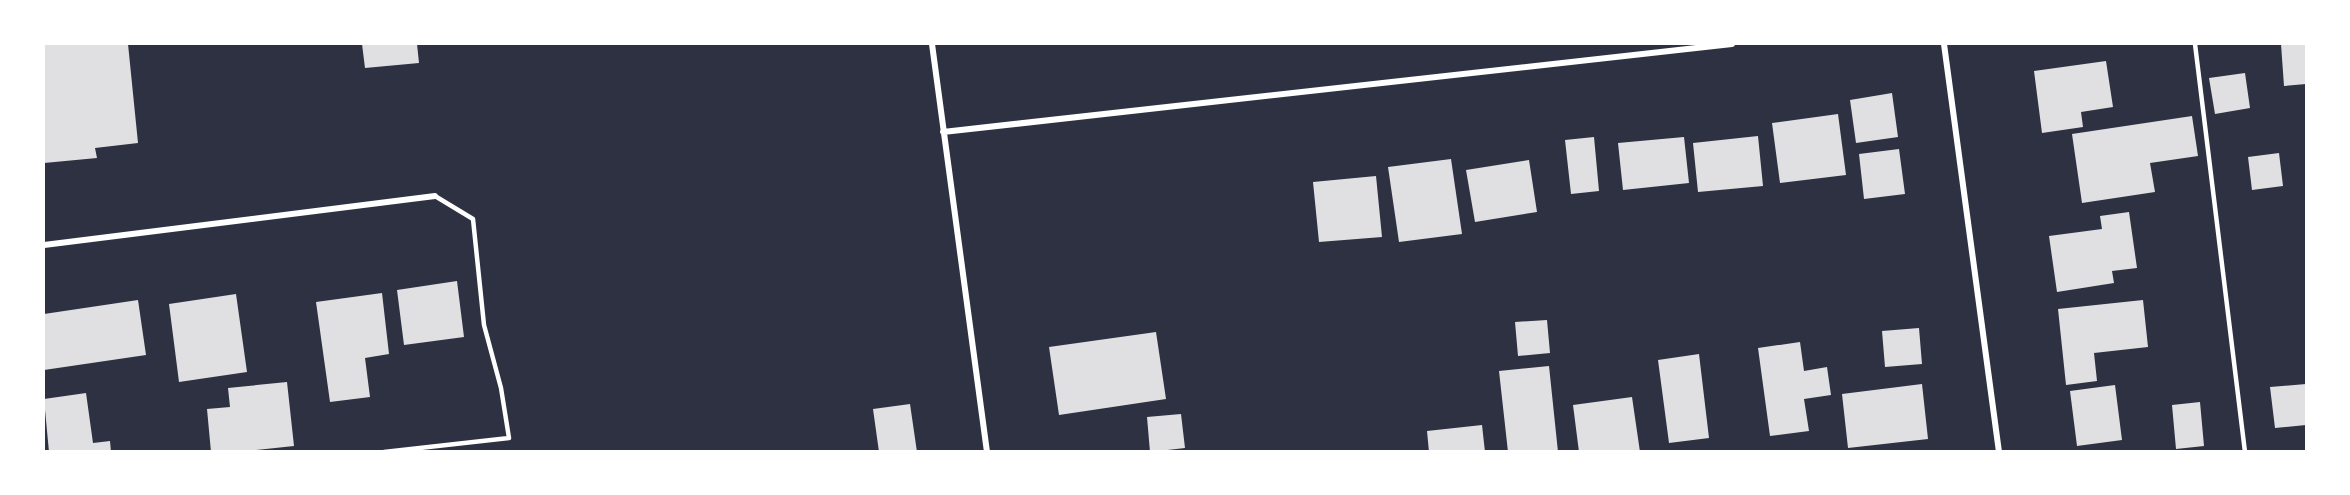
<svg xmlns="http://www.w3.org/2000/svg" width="2350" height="495" font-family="'Space Grotesk',sans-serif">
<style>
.building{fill:#e0e0e3}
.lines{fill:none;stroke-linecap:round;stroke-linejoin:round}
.service{stroke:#fff;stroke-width:4.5}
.minor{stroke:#fff;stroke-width:6}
</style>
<rect width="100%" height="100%" fill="#2d3142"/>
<!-- building -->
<path class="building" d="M 44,44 L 128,44 L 138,143 L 95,148 L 97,158 L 44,163 Z
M 362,44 L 417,44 L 419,63 L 365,68 Z
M 2281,44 L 2306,44 L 2306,84 L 2284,86 Z
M 2106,61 L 2113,107 L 2081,112 L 2083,127 L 2042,133 L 2034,71 Z
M 2245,73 L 2250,108 L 2215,114 L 2209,78 Z
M 1892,93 L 1898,137 L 1856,143 L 1850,100 Z
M 1838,114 L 1846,175 L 1780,183 L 1772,123 Z
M 2192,116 L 2198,156 L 2150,163 L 2155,192 L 2082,203 L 2072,134 Z
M 1758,136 L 1763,186 L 1698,192 L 1693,143 Z
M 1594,137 L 1599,191 L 1571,194 L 1565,140 Z
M 1684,137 L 1689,183 L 1623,190 L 1618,143 Z
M 1899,149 L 1905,194 L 1864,199 L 1859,154 Z
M 2279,153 L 2283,186 L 2252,190 L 2248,157 Z
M 1451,159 L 1462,234 L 1399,242 L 1388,167 Z
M 1529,160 L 1537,212 L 1475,222 L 1466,170 Z
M 1376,176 L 1382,237 L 1319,242 L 1313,182 Z
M 2129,212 L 2137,268 L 2112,271 L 2114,283 L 2057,292 L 2049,236 L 2102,229 L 2100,216 Z
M 457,281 L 464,337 L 404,345 L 397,290 Z
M 382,293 L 389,354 L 365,358 L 370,397 L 330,402 L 316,302 Z
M 236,294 L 247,372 L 179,382 L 169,304 Z
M 138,300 L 146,355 L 44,370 L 44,314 Z
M 2143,300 L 2148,347 L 2094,353 L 2097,381 L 2066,385 L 2058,309 Z
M 1547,320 L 1550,353 L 1518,356 L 1515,322 Z
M 1919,328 L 1922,364 L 1885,367 L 1882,331 Z
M 1156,332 L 1166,399 L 1059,415 L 1049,347 Z
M 1800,342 L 1804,371 L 1827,367 L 1831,395 L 1804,399 L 1809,431 L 1770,436 L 1758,348 Z
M 1699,354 L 1709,438 L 1669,443 L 1658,360 Z
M 1549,366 L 1558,452 L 1508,452 L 1499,371 Z
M 287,382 L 294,446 L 236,452 L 211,452 L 207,409 L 230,407 L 228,388 Z
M 1922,384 L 1928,439 L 1848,448 L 1842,394 Z
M 2306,384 L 2306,425 L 2275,428 L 2270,387 Z
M 2115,385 L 2122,440 L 2077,446 L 2070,391 Z
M 86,393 L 93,443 L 110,441 L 111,452 L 49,452 L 44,399 Z
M 1632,397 L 1640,452 L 1579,452 L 1573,405 Z
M 2200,402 L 2204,446 L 2176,449 L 2172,405 Z
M 910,404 L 917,452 L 879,452 L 873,409 Z
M 1181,414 L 1185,448 L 1150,452 L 1147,417 Z
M 1482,425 L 1485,452 L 1429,452 L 1427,431 Z"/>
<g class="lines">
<!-- service -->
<path class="service" d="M 2195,44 L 2245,452
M 384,452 L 509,438 L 501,388 L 484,325 L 473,219 L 435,196"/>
<!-- minor -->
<path class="minor" d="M 932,44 L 987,452
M 1944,44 L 1999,452
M 943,132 L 1732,44
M 44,245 L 435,196"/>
</g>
<!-- border -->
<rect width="2350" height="495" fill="none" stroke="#ffffff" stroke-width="90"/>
</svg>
